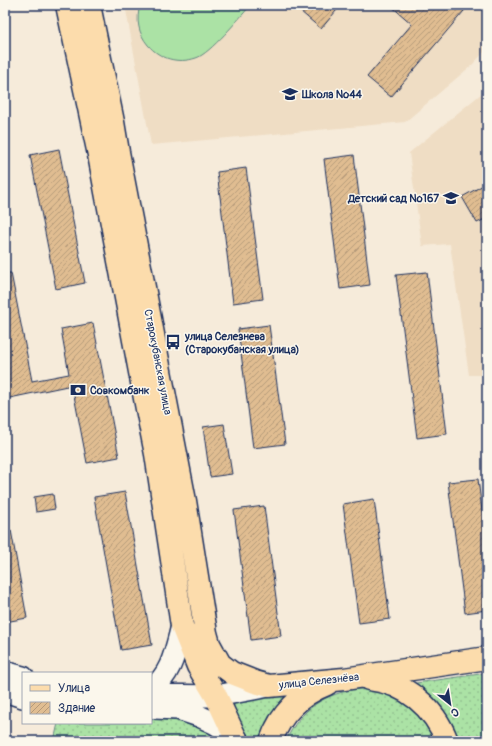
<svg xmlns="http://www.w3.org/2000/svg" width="492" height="746" font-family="Pangolin,sans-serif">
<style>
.built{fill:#efddc4}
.grass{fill:url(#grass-dots);stroke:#638882}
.pitch{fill:#abe2a5;stroke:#638882}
.building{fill:url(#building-hatch);stroke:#1b2f5e}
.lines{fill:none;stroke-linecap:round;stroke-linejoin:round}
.secondary-casing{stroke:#1b2f5e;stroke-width:24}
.primary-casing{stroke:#1b2f5e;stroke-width:25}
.secondary{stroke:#fbf7ec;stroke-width:21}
.primary{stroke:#fcdcac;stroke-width:22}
.labels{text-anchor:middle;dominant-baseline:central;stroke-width:3;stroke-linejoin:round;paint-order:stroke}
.poi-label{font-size:11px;font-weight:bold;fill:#1b2f5e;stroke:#fbf7ec;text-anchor:start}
.street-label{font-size:11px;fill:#1b2f5e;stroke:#fbf7ec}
</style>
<defs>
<pattern id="grass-dots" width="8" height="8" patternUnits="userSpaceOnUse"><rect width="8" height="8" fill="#abe2a5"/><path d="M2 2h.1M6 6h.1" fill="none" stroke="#93c290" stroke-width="1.8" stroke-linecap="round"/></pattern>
<pattern id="building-hatch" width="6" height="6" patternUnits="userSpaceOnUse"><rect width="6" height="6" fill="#e0bd91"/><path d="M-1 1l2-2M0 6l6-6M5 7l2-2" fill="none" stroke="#b59a7a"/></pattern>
</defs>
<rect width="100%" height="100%" fill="#f6ebda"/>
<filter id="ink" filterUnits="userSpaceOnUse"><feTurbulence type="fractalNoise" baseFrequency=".025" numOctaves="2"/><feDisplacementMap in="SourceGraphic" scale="8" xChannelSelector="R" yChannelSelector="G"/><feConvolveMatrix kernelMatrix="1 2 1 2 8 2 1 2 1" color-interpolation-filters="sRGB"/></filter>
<g filter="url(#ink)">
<!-- built -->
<path class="built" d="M 125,5 L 487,5 L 487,49 L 472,65 L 405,122 L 151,145 Z
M 487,89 L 487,375 L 469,375 L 450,244 L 422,246 L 409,153 Z"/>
<!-- grass -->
<path class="grass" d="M 487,673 L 487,741 L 454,741 L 409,684 Z
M 359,689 L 374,691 L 389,694 L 403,701 L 421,717 L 436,741 L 286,741 C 300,709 325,693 359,689 Z
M 296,693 L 267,741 L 248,741 L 230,699 Z
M 151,719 L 181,721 L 206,731 L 217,741 L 54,741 L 58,723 L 151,723 Z"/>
<!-- pitch -->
<path class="pitch" d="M 140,5 L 251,5 C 240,17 210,54 196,58 C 178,64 160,59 148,45 C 138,33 136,20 140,5 Z"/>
<!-- building -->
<path class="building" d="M 293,5 L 341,5 L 321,29 Z
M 390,5 L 469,5 L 391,97 L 367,77 L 412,24 Z
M 59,149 L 85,283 L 56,289 L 30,155 Z
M 354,155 L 370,285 L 340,289 L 324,159 Z
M 246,168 L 263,299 L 233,303 L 217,172 Z
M 487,183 L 487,218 L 477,223 L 462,197 Z
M 427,272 L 447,434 L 417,438 L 396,275 Z
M 5,273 L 11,273 L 32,381 L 69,374 L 61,329 L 93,323 L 119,457 L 87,463 L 72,385 L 5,399 Z
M 269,325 L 285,444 L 253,448 L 238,329 Z
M 224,424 L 232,474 L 210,477 L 203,427 Z
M 478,479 L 487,551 L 487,610 L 465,613 L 448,482 Z
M 125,492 L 152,645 L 121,650 L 94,497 Z
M 53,494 L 55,509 L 36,512 L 34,497 Z
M 374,499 L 390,619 L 359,623 L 343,504 Z
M 264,506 L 281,636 L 251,640 L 234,510 Z
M 5,530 L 11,530 L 27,618 L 5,622 Z"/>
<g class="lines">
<defs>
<path id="secondary" d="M 5,672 L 23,677
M 151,689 C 172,675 176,648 182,626
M 5,691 L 23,697
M 151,695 L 216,696 L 269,686
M 154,708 L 178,709 L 199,716 L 216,724 L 237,739"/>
<path id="primary" d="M 67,5 L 99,155 L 147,409 L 156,454 L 182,626 L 198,666 L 216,696 L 237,741
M 89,5 L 113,122 L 118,152 L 185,501 L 206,633 L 209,644 L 220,664 L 232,673 L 255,682 L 269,686 L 344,679 L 487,658
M 369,679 C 406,683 434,707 447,741
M 271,741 C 280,714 301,694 327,684"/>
</defs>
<!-- secondary casing -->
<use href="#secondary" class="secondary-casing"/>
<!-- primary casing -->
<use href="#primary" class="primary-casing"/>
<!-- secondary -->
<use href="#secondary" class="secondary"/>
<!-- primary -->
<use href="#primary" class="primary"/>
</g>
</g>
<!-- icons -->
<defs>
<symbol id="school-bare" viewBox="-9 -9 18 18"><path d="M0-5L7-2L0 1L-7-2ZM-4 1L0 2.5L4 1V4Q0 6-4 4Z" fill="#1b2f5e" stroke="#fbf7ec" stroke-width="2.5" paint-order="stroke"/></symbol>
<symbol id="bus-bare" viewBox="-9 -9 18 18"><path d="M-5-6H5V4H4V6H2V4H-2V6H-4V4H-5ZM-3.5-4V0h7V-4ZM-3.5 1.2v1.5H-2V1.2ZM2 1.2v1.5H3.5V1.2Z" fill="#1b2f5e" stroke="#fbf7ec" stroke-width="2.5" paint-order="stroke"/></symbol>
<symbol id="bank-bare" viewBox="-9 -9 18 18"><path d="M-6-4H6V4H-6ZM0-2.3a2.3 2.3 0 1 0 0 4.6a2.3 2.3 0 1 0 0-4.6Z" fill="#1b2f5e" stroke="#fbf7ec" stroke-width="2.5" paint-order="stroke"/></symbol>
</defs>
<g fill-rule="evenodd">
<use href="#school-bare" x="279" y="83" width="22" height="22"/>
<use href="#school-bare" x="440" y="187" width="22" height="22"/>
<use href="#bus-bare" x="162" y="331" width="22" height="22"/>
<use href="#bank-bare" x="67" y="379" width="22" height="22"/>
</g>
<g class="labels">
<!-- poi labels -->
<g class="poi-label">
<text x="302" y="94">Школа №44</text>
<text x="439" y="198" text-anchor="end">Детский сад №167</text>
<text x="185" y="336">улица Селезнева<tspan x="185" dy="13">(Старокубанская улица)</tspan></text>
<text x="90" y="390">Совкомбанк</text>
</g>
<!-- street labels -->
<g class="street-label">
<text transform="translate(158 362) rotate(79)">Старокубанская улица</text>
<text transform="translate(319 681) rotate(-6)">улица Селезнёва</text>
</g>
</g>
<!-- margin -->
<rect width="492" height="746" fill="none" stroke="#fbf7ec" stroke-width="20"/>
<rect x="10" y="10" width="472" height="726" fill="none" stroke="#1b2f5e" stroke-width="1.5" filter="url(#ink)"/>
<!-- legend -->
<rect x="22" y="672" width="130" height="52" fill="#fbf7ec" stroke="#a1a7b3"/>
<rect x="30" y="685" width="20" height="6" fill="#fcdcac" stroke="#a1a7b3"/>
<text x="58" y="692" font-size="12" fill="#1b2f5e">Улица</text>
<rect x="30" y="702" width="20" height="12" fill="url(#building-hatch)" stroke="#a1a7b3"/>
<text x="58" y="712" font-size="12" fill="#1b2f5e">Здание</text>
<!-- north arrow -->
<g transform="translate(450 704) rotate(150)" stroke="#fbf7ec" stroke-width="3" paint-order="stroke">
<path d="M0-3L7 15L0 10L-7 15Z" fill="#1b2f5e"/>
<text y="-6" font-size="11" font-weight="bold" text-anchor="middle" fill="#1b2f5e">С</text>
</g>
</svg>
